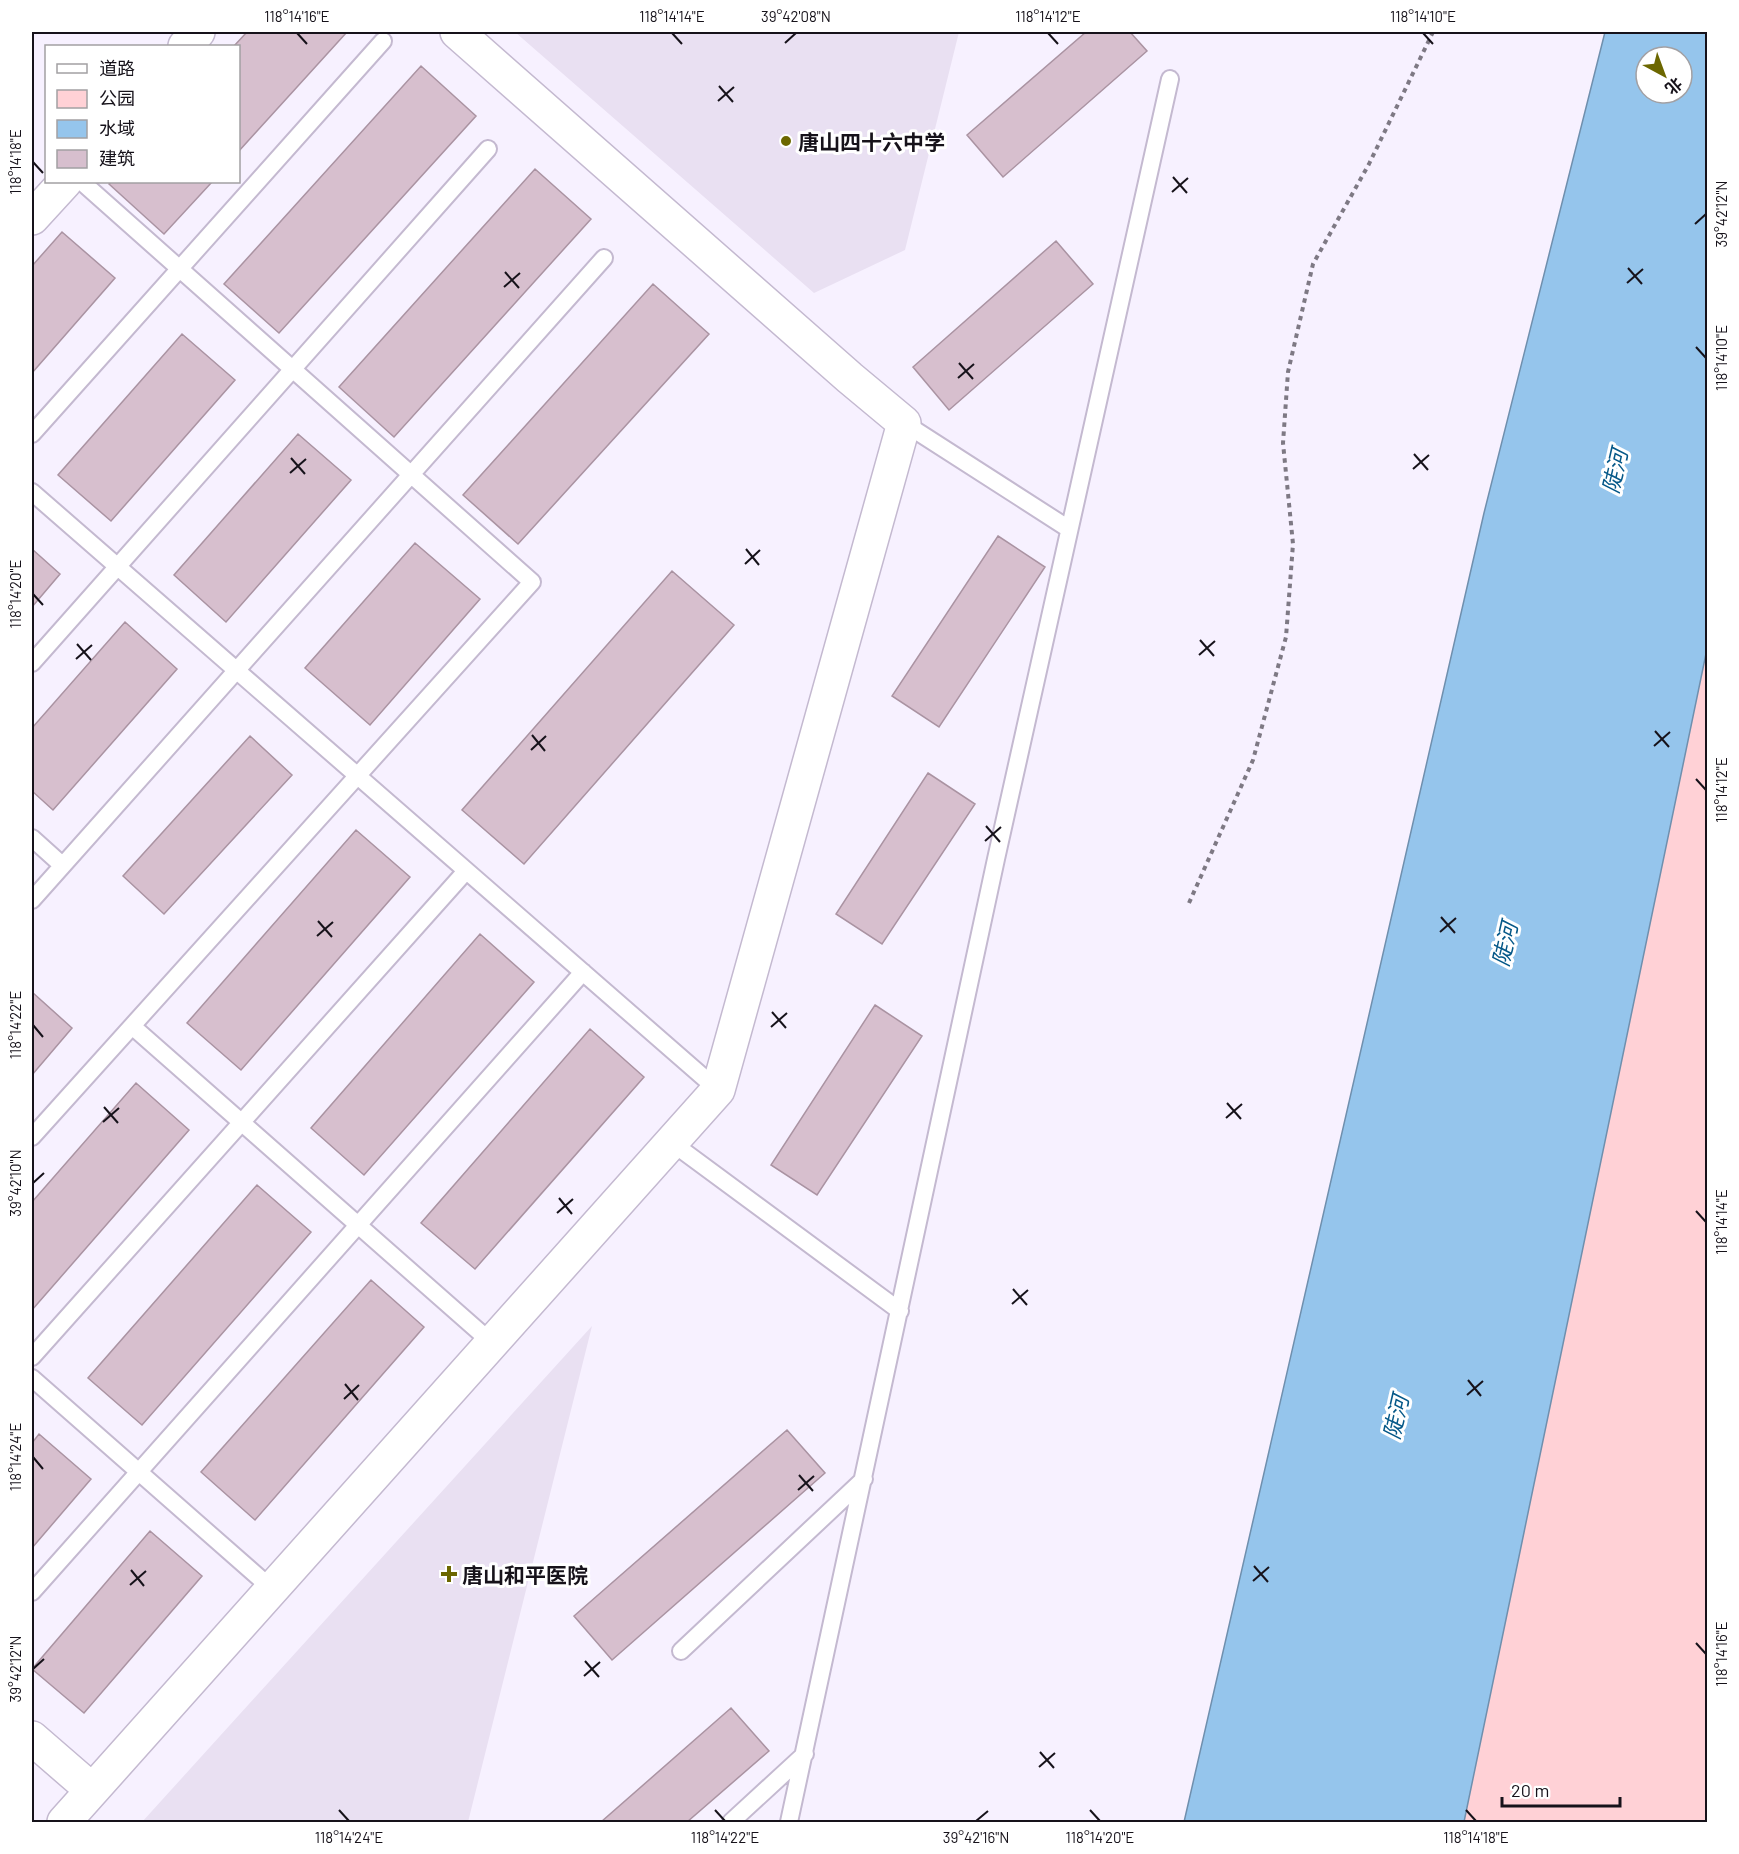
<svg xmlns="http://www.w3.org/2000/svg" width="1739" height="1854" font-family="Barlow,'Noto Sans SC',sans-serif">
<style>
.built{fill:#e9e0f2}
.green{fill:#ffd1d6}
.water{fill:#95c5ec;stroke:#6f8fad;stroke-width:1.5;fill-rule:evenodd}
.building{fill:#d7bfce;stroke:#aa93a2;stroke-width:1.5}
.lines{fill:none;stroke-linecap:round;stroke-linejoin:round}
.lane-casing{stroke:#c4b9d0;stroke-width:20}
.street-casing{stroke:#c4b9d0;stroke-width:36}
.path{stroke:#7e7984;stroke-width:4;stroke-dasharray:4.5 4.5;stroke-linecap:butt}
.lane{stroke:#fff;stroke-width:16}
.street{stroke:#fff;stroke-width:33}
.ticks{fill:none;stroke:#16121a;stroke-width:2}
.poi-dot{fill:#6c6700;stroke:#fff;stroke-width:2}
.labels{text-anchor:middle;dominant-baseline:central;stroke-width:6;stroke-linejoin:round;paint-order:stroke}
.poi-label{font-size:21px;font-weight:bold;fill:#16121a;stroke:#fff;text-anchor:start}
.water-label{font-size:22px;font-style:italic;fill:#055888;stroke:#fff}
.neatline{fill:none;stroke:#16121a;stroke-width:2}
.ticks-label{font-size:15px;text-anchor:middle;fill:#16121a}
</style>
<rect width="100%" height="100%" fill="#f7f1ff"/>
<!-- built -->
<path class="built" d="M 515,32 L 959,32 L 905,250 L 814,293 Z
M 592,1326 L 468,1822 L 142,1822 Z"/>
<!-- green -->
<path class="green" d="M 1707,649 L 1707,1822 L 1464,1822 Z"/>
<!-- water -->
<path class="water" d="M 1605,32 L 1707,32 L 1707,649 L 1464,1822 L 1184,1822 L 1484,513 ZM 1646,57 L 1682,57 L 1682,93 L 1646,93 Z"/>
<!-- building -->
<path class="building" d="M 247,32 L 347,32 L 238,152 L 238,46 L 234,46 Z
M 1086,32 L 1130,32 L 1147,51 L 1003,177 L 967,135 Z
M 421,66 L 476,116 L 279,333 L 224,284 Z
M 535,169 L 591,219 L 394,437 L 339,387 Z
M 111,182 L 212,182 L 164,234 L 109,184 Z
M 62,232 L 115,278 L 32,373 L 32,266 Z
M 1056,241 L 1093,284 L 949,410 L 913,367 Z
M 653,284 L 709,334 L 518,544 L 463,495 Z
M 182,334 L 235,380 L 111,521 L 58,475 Z
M 298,434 L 351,480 L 226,622 L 174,575 Z
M 998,536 L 1045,567 L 939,727 L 892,696 Z
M 415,543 L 480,599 L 370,725 L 305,668 Z
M 32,549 L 60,574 L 32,607 Z
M 672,571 L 734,625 L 524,864 L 462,810 Z
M 125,622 L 177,669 L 53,810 L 32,791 L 32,728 Z
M 250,736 L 292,775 L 164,914 L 123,876 Z
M 928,773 L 975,804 L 882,944 L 836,914 Z
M 356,830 L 410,877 L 241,1070 L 187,1023 Z
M 480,934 L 534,982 L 364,1175 L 311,1128 Z
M 32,992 L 72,1028 L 32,1075 Z
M 875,1005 L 922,1036 L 817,1195 L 771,1165 Z
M 590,1029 L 644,1077 L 475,1269 L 421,1223 Z
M 136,1083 L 189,1130 L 32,1310 L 32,1202 Z
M 257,1185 L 311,1232 L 142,1425 L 88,1378 Z
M 371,1280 L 424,1327 L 255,1520 L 201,1472 Z
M 787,1430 L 825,1473 L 612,1660 L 574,1616 Z
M 39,1434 L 91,1479 L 32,1548 L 32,1443 Z
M 150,1531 L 202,1576 L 84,1713 L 32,1669 Z
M 731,1708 L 769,1751 L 687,1822 L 601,1822 Z"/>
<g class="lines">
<defs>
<path id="lane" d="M 904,423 L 1069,529
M 32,434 L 383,41
M 32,492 L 718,1090
M 32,663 L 488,149
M 32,838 L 62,865
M 32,900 L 604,258
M 132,1026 L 492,1343
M 32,1137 L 532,582 L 82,182
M 671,1142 L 900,1311
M 32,1357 L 466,871
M 32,1378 L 272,1589
M 32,1592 L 583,972
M 681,1651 L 864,1479
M 731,1822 L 805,1754
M 789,1822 L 996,859 L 1170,79"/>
<path id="street" d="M 185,46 L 198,32
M 32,218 L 65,182
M 32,1738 L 92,1790
M 64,1822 L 718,1090 L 904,423 L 850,378 L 457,32"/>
</defs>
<!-- lane casing -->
<use href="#lane" class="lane-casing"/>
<!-- street casing -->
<use href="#street" class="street-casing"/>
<!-- path -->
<path class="path" d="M 1189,903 L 1253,760 L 1286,637 L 1293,544 L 1283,443 L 1288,372 L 1313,264 L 1369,164 L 1433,32"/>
<!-- lane -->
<use href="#lane" class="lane"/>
<!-- street -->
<use href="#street" class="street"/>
</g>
<!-- ticks -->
<path class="ticks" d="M 297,33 L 307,44M 672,33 L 682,44M 1048,33 L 1058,44M 1423,33 L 1433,44M 785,43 L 796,33M 719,86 L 733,102M 718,101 L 734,87M 33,162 L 43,173M 1173,177 L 1187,193M 1172,192 L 1188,178M 1695,224 L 1706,214M 1628,268 L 1642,284M 505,272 L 519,288M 1627,283 L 1643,269M 504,287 L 520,273M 1696,347 L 1706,358M 959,363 L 973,379M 958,378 L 974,364M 1414,454 L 1428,470M 291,458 L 305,474M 1413,469 L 1429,455M 290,473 L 306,459M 746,549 L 759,565M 745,564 L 760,550M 33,594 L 43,605M 1200,640 L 1214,656M 77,644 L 91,660M 1199,655 L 1215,641M 76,659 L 92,645M 1655,731 L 1669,747M 532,735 L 545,751M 1654,746 L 1670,732M 531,750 L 546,736M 1696,779 L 1706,790M 986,826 L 1000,842M 985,841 L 1001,827M 1441,917 L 1455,933M 318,921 L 332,937M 1440,932 L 1456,918M 317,936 L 333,922M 772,1012 L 786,1028M 33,1025 L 43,1037M 771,1027 L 787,1013M 1227,1103 L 1241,1119M 104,1107 L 118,1123M 1226,1118 L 1242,1104M 103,1122 L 119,1108M 33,1183 L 44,1173M 559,1198 L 572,1214M 1696,1211 L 1706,1222M 557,1213 L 573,1199M 1013,1289 L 1027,1305M 1012,1304 L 1028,1290M 1468,1380 L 1481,1396M 345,1384 L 358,1400M 1467,1395 L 1483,1381M 344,1399 L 359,1385M 33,1457 L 43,1469M 799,1475 L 813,1491M 798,1490 L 814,1476M 1254,1566 L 1268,1582M 131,1570 L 144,1586M 1253,1581 L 1269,1567M 130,1585 L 146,1571M 1696,1643 L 1706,1654M 585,1661 L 599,1677M 33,1669 L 44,1659M 584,1676 L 600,1662M 1040,1752 L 1054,1768M 1039,1767 L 1055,1753M 339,1810 L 349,1821M 715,1810 L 725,1821M 1090,1810 L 1100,1821M 1466,1810 L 1476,1821M 976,1821 L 988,1811"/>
<!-- markers -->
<g class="poi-dot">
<circle cx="786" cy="141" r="6"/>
<path d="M446 1565h6v6h6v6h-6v6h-6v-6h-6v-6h6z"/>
</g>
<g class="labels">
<!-- poi labels -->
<g class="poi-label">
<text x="798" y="141">唐山四十六中学</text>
<text x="462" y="1574">唐山和平医院</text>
</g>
<!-- water labels -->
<g class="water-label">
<text transform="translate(1614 471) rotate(-77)">陡河</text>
<text transform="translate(1504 944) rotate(-77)">陡河</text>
<text transform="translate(1395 1417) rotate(-77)">陡河</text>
</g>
</g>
<!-- border -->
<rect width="1739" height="1854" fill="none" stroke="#ffffff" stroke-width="66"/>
<!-- legend -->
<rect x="45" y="45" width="195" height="138" fill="#ffffff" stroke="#a2a0a3" stroke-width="1.5"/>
<rect x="57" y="64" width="30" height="9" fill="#ffffff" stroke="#a2a0a3" stroke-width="1.5"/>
<text x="99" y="75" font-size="18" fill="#16121a">道路</text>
<rect x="57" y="90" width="30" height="18" fill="#ffd1d6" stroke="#a2a0a3" stroke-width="1.5"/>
<text x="99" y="105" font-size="18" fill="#16121a">公园</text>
<rect x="57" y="120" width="30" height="18" fill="#95c5ec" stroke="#a2a0a3" stroke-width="1.5"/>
<text x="99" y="135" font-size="18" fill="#16121a">水域</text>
<rect x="57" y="150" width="30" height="18" fill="#d7bfce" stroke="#a2a0a3" stroke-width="1.5"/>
<text x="99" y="165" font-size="18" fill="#16121a">建筑</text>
<!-- north arrow -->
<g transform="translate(1664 75) rotate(139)"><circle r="28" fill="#ffffff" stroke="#a2a0a3" stroke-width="1.5"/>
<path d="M0-4.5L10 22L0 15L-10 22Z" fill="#6c6700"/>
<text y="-9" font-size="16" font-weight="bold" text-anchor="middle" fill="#16121a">北</text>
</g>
<!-- scale -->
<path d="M1502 1797v9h118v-9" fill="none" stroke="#16121a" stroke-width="3"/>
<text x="1511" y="1797" font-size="18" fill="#16121a" stroke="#ffffff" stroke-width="4.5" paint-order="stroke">20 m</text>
<rect x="33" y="33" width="1673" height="1788" class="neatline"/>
<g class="ticks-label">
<text x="297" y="22">118°14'16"E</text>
<text x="672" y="22">118°14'14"E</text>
<text x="796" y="22">39°42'08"N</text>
<text x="1048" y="22">118°14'12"E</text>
<text x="1423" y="22">118°14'10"E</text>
<text transform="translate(16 162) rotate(-90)" y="5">118°14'18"E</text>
<text transform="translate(1722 214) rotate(-90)" y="5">39°42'12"N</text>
<text transform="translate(1722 358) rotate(-90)" y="5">118°14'10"E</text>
<text transform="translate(16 594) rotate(-90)" y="5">118°14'20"E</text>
<text transform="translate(1722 790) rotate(-90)" y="5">118°14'12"E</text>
<text transform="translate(16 1025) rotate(-90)" y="5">118°14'22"E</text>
<text transform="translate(16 1183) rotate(-90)" y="5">39°42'10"N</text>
<text transform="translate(1722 1222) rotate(-90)" y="5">118°14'14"E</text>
<text transform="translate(16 1457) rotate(-90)" y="5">118°14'24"E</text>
<text transform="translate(1722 1654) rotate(-90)" y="5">118°14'16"E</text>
<text transform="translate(16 1669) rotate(-90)" y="5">39°42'12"N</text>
<text x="349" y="1843">118°14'24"E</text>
<text x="725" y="1843">118°14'22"E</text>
<text x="976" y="1843">39°42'16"N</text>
<text x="1100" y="1843">118°14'20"E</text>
<text x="1476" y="1843">118°14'18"E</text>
</g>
</svg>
